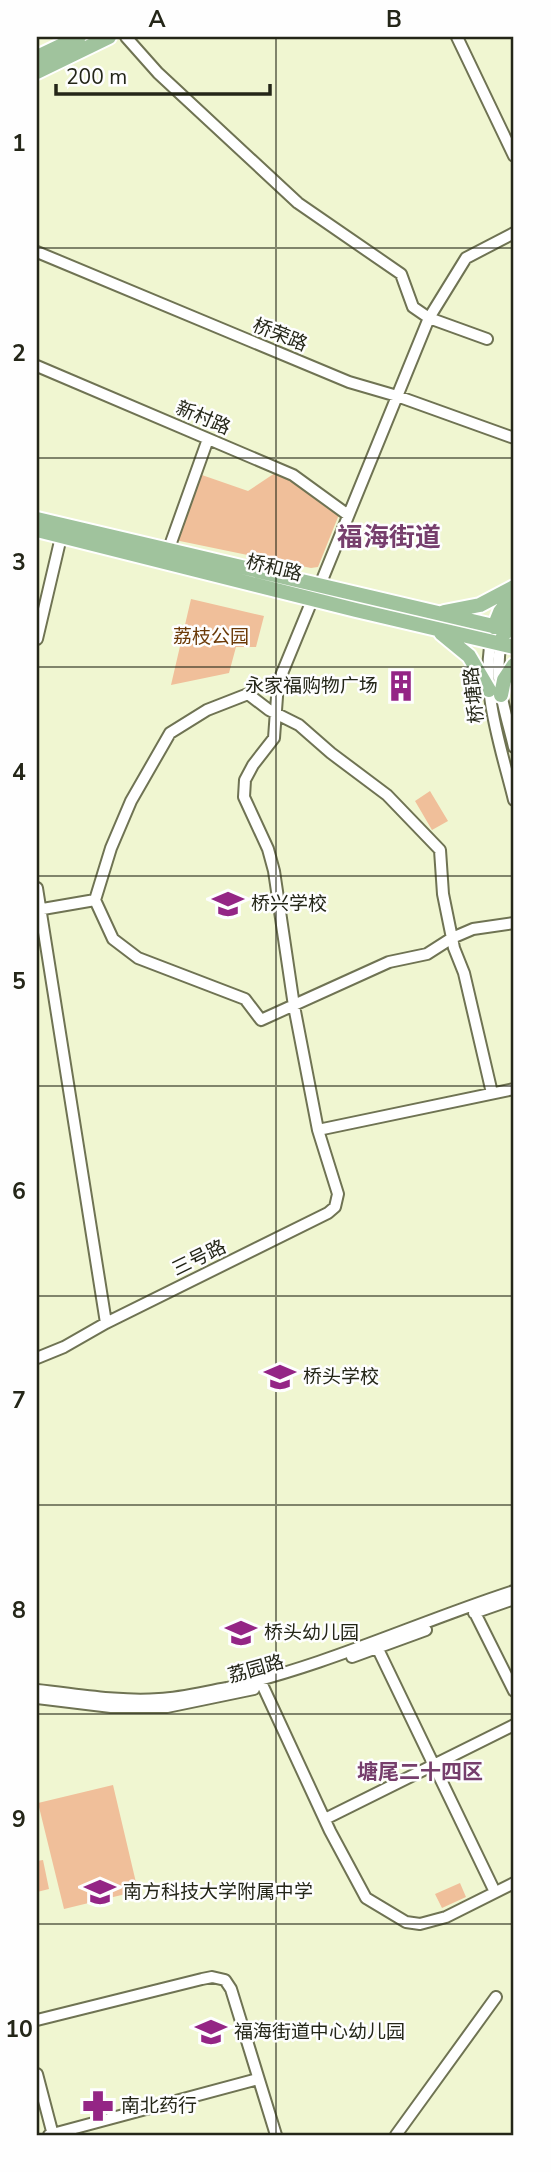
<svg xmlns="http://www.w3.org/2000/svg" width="551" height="2172" font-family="'Nunito Sans','Noto Sans SC',sans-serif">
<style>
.green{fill:#f0bf9a}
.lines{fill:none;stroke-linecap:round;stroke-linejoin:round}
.minor-casing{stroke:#6f7353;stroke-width:14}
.major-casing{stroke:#fff;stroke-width:18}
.minor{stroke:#fff;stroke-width:10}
.major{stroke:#a0c39d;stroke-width:14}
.grid{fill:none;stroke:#242618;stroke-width:2;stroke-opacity:0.55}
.labels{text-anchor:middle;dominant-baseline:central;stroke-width:5;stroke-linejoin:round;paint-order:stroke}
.street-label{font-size:19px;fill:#242618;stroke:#fefefe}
.park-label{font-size:19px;fill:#6b3a08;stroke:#fefefe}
.poi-label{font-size:19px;fill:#242618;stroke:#fefefe;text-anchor:start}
.neighbourhood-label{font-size:21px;font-weight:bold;fill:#763e6c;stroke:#fefefe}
.district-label{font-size:26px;font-weight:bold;fill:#763e6c;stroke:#fefefe}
.neatline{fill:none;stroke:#242618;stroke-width:2.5}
.grid-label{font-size:23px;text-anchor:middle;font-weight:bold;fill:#242618}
</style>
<rect width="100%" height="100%" fill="#f0f6d1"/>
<!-- green -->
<path class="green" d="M 278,471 L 340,512 L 318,567 L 311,568 L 175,540 L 199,474 L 248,491 Z
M 191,599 L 264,616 L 256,647 L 236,647 L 229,673 L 171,685 Z
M 430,791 L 448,821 L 432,830 L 415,801 Z
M 113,1785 L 138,1891 L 64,1909 L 38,1803 Z
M 43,1860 L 49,1889 L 37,1892 L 37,1861 Z
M 460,1883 L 466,1897 L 442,1908 L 435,1894 Z"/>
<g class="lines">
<defs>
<path id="minor" d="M 126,37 L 158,73 L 298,203 L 401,274 L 413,307 L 429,318 L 487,339
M 457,37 L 514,156
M 37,252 L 349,382 L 397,396 L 514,438
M 37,366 L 293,475 L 348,515
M 168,551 L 208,439
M 320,585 L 429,318 L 466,258 L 514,233
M 494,627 C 478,685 500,743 514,800
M 37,639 L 61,537
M 501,644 C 493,679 506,713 514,747
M 37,888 L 106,1323
M 95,900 L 111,848 L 131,801 L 170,733 L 207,710 L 248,694 L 269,710 L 299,725 L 331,753 L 387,795 L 440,850 L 443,894 L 454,948 L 464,973 L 492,1093
M 37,910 L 95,900 L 113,939 L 138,958 L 245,999 L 261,1020 L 389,962 L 427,954 L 452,938 L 473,929 L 514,923
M 318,1130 L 514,1089
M 37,1358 L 64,1347 L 106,1323 L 328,1213 L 335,1207 L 338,1194 L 318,1130 L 294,1006 L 274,871 L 268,849 L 244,797 L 245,780 L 253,765 L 274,738 L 278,683 L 313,598
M 473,1609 L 514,1691
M 474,1613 L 514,1599
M 375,1643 L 495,1892
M 352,1657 L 426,1630
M 260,1680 L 330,1831 L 366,1898 L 406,1922 L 420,1924 L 446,1917 L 514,1883
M 37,1690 C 77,1694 118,1702 159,1699 C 182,1698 204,1692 227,1688 C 326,1666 418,1622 514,1591
M 37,1698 L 111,1707 L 167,1707 L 254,1689
M 325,1819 L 514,1725
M 37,2020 L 202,1979 L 212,1977 L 225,1980 L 231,1989 L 276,2135
M 37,2074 L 53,2135
M 49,2135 L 258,2079
M 396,2135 L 496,1997"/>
<path id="major" d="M 37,57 L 79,37
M 37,72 L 109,37
M 37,519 L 514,631
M 37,530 L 356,610 L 514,647
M 444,612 L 480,605 L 514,587
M 494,627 L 500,612 L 514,593
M 441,633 L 469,656 L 489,690
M 503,636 L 514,613
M 501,695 L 504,680 L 514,665"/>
</defs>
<!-- minor casing -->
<use href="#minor" class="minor-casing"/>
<!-- major casing -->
<use href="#major" class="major-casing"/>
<!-- minor -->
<use href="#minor" class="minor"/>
<!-- major -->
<use href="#major" class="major"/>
</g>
<!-- grid -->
<path class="grid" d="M 276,37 L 276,2135M 37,248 L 514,248M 37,458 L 514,458M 37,667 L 514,667M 37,876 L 514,876M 37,1086 L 514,1086M 37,1296 L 514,1296M 37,1505 L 514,1505M 37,1714 L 514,1714M 37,1924 L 514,1924"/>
<!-- icons -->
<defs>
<symbol id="building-bare" viewBox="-9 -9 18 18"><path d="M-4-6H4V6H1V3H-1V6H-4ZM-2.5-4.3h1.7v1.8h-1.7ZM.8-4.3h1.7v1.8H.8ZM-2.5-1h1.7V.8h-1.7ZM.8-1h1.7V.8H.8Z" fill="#942585" stroke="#fefefe" stroke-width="2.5" paint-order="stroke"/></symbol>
<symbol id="school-bare" viewBox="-9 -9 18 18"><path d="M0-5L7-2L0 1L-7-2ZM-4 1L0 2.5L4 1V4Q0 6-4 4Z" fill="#942585" stroke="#fefefe" stroke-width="2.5" paint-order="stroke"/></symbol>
<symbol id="pharmacy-bare" viewBox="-9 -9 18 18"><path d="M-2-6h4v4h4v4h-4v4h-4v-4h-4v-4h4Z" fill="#942585" stroke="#fefefe" stroke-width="2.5" paint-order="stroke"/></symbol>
</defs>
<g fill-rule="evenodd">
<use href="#building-bare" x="379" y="664" width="44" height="44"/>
<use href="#school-bare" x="206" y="882" width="44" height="44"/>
<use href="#school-bare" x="258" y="1355" width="44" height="44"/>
<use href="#school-bare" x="219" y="1611" width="44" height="44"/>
<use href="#school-bare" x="78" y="1870" width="44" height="44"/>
<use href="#school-bare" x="189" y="2010" width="44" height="44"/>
<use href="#pharmacy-bare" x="76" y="2084" width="44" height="44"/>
</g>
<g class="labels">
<!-- street labels -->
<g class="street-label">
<text transform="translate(280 335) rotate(22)">桥荣路</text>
<text transform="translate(203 418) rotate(23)">新村路</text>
<text transform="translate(274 568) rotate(14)">桥和路</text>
<text transform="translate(474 695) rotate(-96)">桥塘路</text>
<text transform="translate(199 1258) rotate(-26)">三号路</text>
<text transform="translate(256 1669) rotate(-16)">荔园路</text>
</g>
<!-- park labels -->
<g class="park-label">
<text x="211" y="637">荔枝公园</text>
</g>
<!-- poi labels -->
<g class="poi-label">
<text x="378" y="686" text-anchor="end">永家福购物广场</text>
<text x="251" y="904">桥兴学校</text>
<text x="303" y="1377">桥头学校</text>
<text x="264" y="1633">桥头幼儿园</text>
<text x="123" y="1892">南方科技大学附属中学</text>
<text x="234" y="2032">福海街道中心幼儿园</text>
<text x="121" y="2106">南北药行</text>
</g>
<!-- neighbourhood labels -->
<g class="neighbourhood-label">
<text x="420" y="1772">塘尾二十四区</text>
</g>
<!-- district labels -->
<g class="district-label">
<text x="389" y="537">福海街道</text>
</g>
</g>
<!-- border -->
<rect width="551" height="2172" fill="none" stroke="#fefefe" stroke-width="77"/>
<!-- scale -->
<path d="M56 84v10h214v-10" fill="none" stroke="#242618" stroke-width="3.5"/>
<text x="66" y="84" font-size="21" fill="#242618" stroke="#fefefe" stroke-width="5" paint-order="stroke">200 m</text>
<rect x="38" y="38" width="474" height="2096" class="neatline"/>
<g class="grid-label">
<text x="157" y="27">A</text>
<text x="394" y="27">B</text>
<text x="19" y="151">1</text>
<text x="19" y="361">2</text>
<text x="19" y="570">3</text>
<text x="19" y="780">4</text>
<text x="19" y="989">5</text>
<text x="19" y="1199">6</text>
<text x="19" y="1408">7</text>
<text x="19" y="1618">8</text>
<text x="19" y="1827">9</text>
<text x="19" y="2037">10</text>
</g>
</svg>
